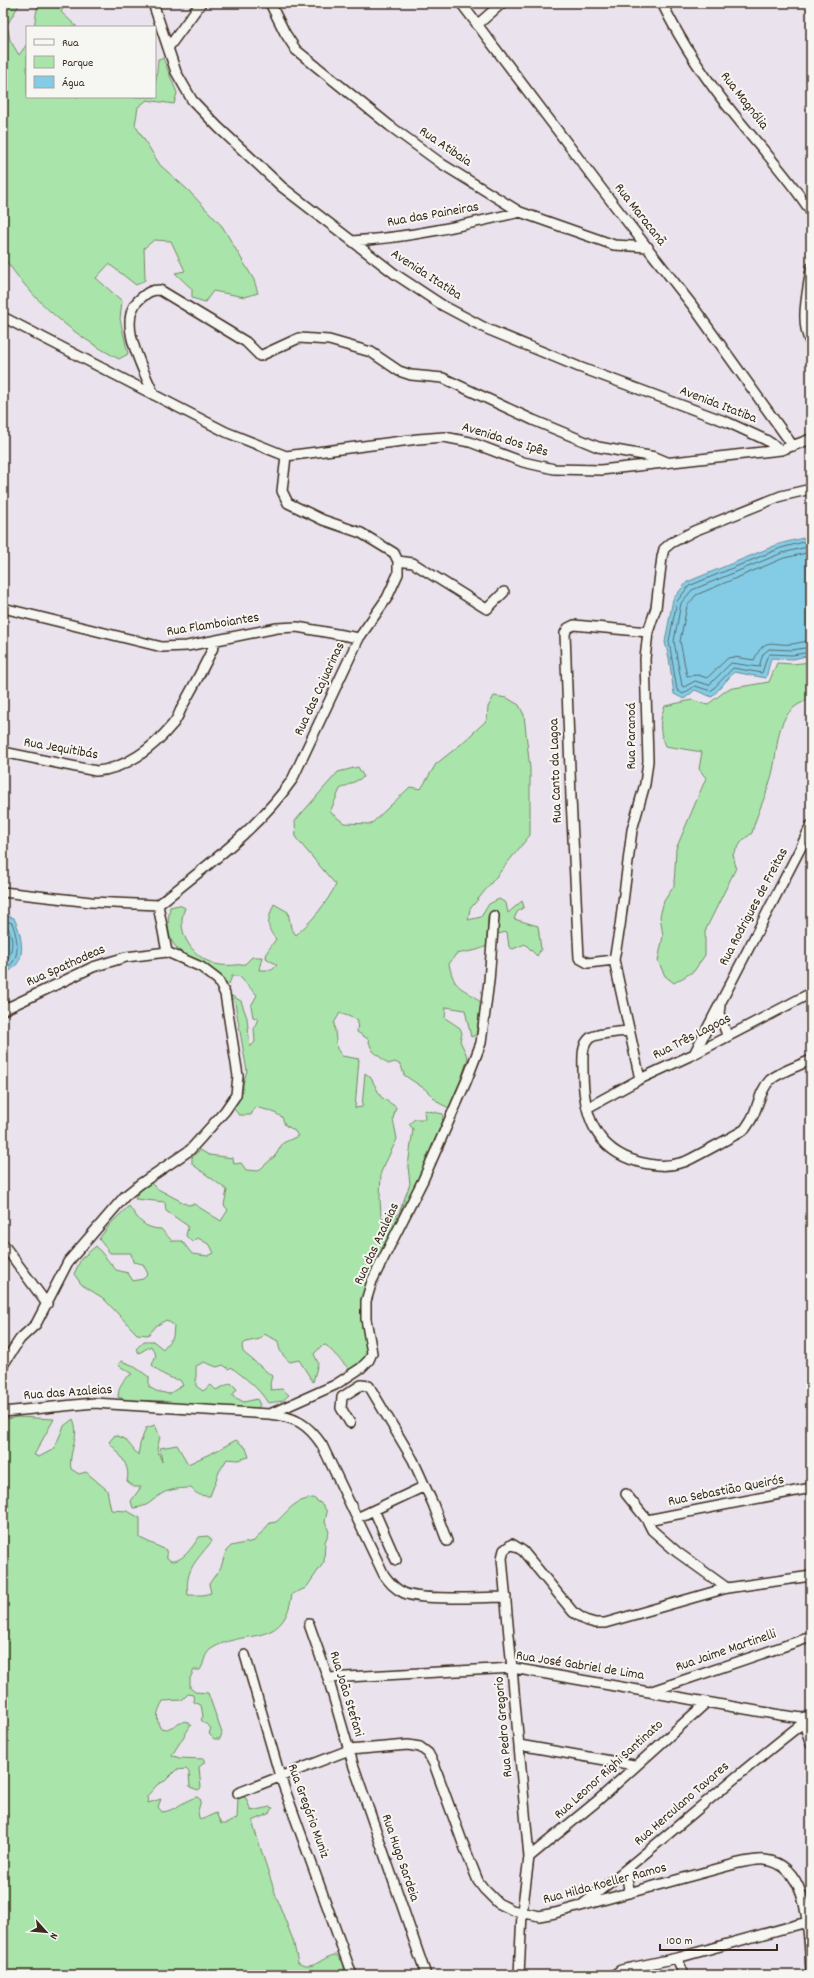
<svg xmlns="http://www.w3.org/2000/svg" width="814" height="1978" font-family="Dekko,sans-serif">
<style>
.green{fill:#a9e5ab;stroke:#728864}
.water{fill:#84cce5;stroke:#678b95}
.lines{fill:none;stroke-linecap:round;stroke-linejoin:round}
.shore{stroke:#586b6e;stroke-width:1}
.minor-casing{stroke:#3b2a1e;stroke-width:12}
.minor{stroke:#f6f6f2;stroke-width:9}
.labels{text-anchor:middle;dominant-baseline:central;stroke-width:4;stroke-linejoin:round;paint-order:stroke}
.street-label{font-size:14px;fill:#3b2a1e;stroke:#f6f6f2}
</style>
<rect width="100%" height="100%" fill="#eae3ee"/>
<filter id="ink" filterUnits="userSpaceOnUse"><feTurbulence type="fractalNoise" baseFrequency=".025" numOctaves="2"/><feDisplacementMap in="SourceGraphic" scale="8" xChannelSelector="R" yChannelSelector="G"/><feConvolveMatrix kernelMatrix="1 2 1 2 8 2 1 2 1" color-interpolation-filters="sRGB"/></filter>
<g filter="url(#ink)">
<!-- green -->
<path class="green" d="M 3,3 L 20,3 L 7,25 L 10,40 L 19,55 L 27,44 L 27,97 L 155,97 L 155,80 L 156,81 L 158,59 L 163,58 L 177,93 L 174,104 L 147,100 L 138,107 L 135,125 L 160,165 L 188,190 L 222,226 L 254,280 L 258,293 L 245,297 L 213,291 L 205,302 L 192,298 L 192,289 L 175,273 L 185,271 L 171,241 L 154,240 L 144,248 L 145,280 L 136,285 L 109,264 L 96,278 L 122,301 L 120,319 L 128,354 L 119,359 C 71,334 33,301 3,256 Z
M 38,3 L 66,3 L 61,12 L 77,27 L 34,27 Z
M 811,662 L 811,699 C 770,711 781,750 770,781 C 765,799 756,815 752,833 L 743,840 L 733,854 L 736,868 L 705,931 L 705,955 L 694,971 L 674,983 L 665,976 L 658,961 L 663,936 L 660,916 L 664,901 L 674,886 L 676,849 L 706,778 L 699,769 L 702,752 L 665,746 C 659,732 659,719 665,706 L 692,700 L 707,705 L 728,689 L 769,682 L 777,663 L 792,664 Z
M 494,696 L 507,698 L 519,705 L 524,715 L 530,769 L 530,835 L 470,909 L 468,920 L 481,917 L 489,904 L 499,899 L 506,903 L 508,913 L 522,901 L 524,907 L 517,912 L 514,919 L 538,926 L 541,949 L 537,956 L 525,944 L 513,949 L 509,947 L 507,932 L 497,934 L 498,919 L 492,911 L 488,915 L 487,946 L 477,950 L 456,954 L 449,964 C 455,994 464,985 481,1003 L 476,1035 L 471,1037 L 465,1010 L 446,1007 L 445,1018 L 460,1028 L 462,1033 L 460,1041 L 468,1058 L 460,1082 L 449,1108 L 439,1103 L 425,1089 L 404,1075 L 401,1065 L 395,1062 L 388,1064 L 372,1050 L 368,1039 L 357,1032 L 358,1020 L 340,1013 L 334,1023 L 337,1049 L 342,1056 L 359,1059 L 355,1108 L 362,1107 L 365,1073 L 371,1078 L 381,1097 L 396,1107 L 393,1119 L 397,1139 L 381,1172 L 380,1198 L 381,1217 L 391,1220 L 399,1213 L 410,1184 L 408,1166 L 413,1129 L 409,1124 L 415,1119 L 425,1119 L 424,1110 L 443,1114 L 442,1126 L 403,1215 L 364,1291 L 367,1356 L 355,1369 L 350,1370 L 326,1345 L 321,1346 L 314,1354 L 318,1363 L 313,1382 L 299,1360 L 290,1362 C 282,1355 279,1351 278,1341 L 264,1334 L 260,1339 L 246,1342 L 242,1345 L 243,1352 L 272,1376 L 270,1384 L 271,1390 L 282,1389 L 289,1395 L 282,1401 L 268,1403 C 258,1387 246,1379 231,1367 L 229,1369 L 223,1365 L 217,1367 L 204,1362 L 196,1366 L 196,1386 L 203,1391 L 211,1385 L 216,1390 L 231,1383 L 237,1389 L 232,1396 L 244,1402 L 257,1399 L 260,1405 L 257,1409 L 168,1403 L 164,1401 L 127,1400 L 118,1397 C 119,1386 122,1380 132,1374 L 118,1365 L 121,1361 L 132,1365 L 149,1377 L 149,1387 L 156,1391 L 169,1394 L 183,1385 L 180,1380 C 170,1379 159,1373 152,1365 L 156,1355 L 151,1346 L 139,1353 L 136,1349 L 144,1341 L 153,1341 L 163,1349 L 173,1337 L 174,1325 L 166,1320 L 156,1326 L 148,1335 L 137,1334 L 103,1298 L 82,1285 L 74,1274 L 81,1259 L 96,1246 L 116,1270 L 128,1273 L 133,1281 L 143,1279 L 148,1274 L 143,1264 L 133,1262 L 131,1253 L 110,1253 L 99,1239 L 111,1223 L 129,1206 C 138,1219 144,1229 161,1229 L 172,1241 L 182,1241 L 192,1254 L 208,1256 L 214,1253 L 210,1245 L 198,1238 L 192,1242 L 186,1236 L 188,1226 L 166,1211 L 165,1202 L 135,1199 L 139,1191 L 151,1183 L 156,1188 L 188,1205 L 194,1204 L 221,1221 L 228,1210 L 224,1205 L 227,1190 L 192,1164 L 192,1157 L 200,1150 L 209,1155 L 233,1158 L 234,1164 L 241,1163 L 246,1170 L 258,1171 L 275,1156 L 283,1143 L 298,1136 L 294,1130 L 285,1125 L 282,1117 L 271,1111 L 255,1107 L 251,1115 L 239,1115 L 233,1108 L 243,1089 L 243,1083 L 247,1071 L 235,1003 L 230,995 L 241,1001 L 247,1018 L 250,1047 L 255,1042 L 254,1028 L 258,1019 L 253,1017 L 251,1006 L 257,995 L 239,976 L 232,976 L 229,984 L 227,984 C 222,976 216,973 208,968 C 178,951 163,947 170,907 L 179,905 L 185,908 C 174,932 194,961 220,965 C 228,966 237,965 245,964 L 252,957 L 262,957 L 259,970 L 272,970 L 277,965 L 266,958 L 267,952 L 276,939 C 265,927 268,919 274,904 L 288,912 L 291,928 L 296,935 C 313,920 325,905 336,885 L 296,838 L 295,821 L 338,772 L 358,767 L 364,777 L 340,789 L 330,812 L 344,823 L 371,824 L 410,787 L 421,789 L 436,764 L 460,745 L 487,720 L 488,707 Z
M 17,1417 L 54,1419 L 34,1455 L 39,1457 L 54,1449 L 64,1426 L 73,1419 C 81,1437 68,1450 71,1469 L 79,1474 L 86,1472 L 107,1490 L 111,1510 L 127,1511 L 140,1518 L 140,1538 L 166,1550 L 167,1558 L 171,1561 C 183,1562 193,1546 199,1537 L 208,1536 L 212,1541 C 197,1560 184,1570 188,1595 L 203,1595 L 211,1593 L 209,1584 L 221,1567 L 226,1551 L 231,1546 L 254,1541 L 270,1523 L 276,1522 C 290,1510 292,1501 313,1498 L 323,1505 L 327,1512 L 325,1522 L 329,1532 L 325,1542 L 324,1562 L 306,1588 L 292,1594 C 284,1650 246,1627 211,1649 C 203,1655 205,1663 200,1670 L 194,1670 L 190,1678 L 190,1688 L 195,1692 L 208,1693 L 222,1733 L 220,1739 L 214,1739 L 209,1734 L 211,1728 L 201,1720 L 203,1716 L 201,1705 L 194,1702 L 193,1695 L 188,1694 L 182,1700 L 163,1701 C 158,1710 155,1717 160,1728 L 167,1729 L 185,1721 L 191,1725 L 172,1755 L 179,1758 L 204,1759 L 204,1763 L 199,1767 L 201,1788 L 198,1790 L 190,1787 L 189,1772 L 186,1769 L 176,1770 L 165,1781 L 158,1784 L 147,1796 L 148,1803 L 161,1799 L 158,1807 L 162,1812 C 175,1811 184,1800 197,1797 L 201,1800 L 198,1811 L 199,1818 L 203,1819 L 216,1813 L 221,1824 L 226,1824 L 237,1818 L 238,1799 L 243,1797 L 246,1798 L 251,1811 L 270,1807 L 273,1808 L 270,1813 L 253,1821 L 254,1828 L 277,1899 L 293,1940 L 298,1963 C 314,1973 322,1955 337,1955 L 343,1964 L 343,1975 L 3,1975 L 3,1420 Z
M 155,1425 L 160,1437 L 157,1449 L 162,1462 L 160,1448 L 177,1445 L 188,1464 L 216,1451 L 236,1440 L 246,1448 L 249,1457 L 238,1460 L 227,1459 L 219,1472 L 210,1496 C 201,1496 197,1495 191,1488 C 182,1488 171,1489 163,1493 C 150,1501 149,1507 133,1508 L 131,1501 L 141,1487 L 134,1487 L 127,1481 C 131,1465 119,1454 109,1442 L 115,1435 L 125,1439 L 138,1455 L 140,1444 L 146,1428 Z"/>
<!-- water -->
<path class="water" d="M 811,536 L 811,655 L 793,659 L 771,658 L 766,678 L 734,672 L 712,697 L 695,690 L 684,699 L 674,694 L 669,658 L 665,642 L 673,599 L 687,582 L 779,544 Z
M 7,916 L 14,918 C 20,931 26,952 17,964 C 13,969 7,973 3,977 L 3,917 Z"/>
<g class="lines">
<!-- shore -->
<path class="shore" d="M 811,540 L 781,548 L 689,586 L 677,601 L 669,641 L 677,690 L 683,694 L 695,686 L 711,691 L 733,668 L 762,673 L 767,657 L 770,654 L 792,655 L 811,652
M 811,546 L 782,553 L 692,590 L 681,603 L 674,641 L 682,686 L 684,687 L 695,681 L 709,685 L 731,663 L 759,667 L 763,654 L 769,649 L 792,650 L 811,647
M 811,552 L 784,558 L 696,595 L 687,606 L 680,641 L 687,676 L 698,675 L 707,678 L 728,658 L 734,657 L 754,660 C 766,635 770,646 792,644 C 799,643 805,641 811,641
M 3,920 L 12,923 C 16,933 20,950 14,960 C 12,965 7,968 3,972
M 3,925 L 7,926 C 15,939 13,955 3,965"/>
<defs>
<path id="minor" d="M 153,3 L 176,72 L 192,100 L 218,127 L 282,187 L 395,274 L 442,305 L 487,329 L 579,367 L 727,422 L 766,440 L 781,450
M 270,3 L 285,33 L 296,50 L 390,126 L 442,164 L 520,212 L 614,245 L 648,247
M 461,3 L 604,192 L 692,305 L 793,446
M 662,3 C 682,44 708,83 737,118 C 761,148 791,180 811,212
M 477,25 L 502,3
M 168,48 L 201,3
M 352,241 C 408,238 465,225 520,212
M 811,268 C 808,292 799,322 811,344
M 3,317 L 226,432 L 286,456 L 418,439 L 444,437 L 470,442 L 523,462 L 554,469 L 601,470 L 781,450 L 811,439
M 154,395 C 144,370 114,319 141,298 C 148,292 151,290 160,290 L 246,342 L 260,356 L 299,338 L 329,340 L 371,352 L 399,371 L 411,375 L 443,378 L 533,420 L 598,447 L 655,457 L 667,462
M 398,561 L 413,563 L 485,608 L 487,609 L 504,592
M 3,608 L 162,647 L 187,646 L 277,628 L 297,627 L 359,638
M 3,752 L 96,771 C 126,769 153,748 172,725 C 177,720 179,713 182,707 C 194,685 206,664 216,641
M 3,892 L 91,902 L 158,905
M 167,952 L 158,905 C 205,867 257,830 292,780 L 359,638 L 387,598 L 398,574 L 398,561 L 394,553 L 361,533 L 323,520 L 288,503 L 282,491 L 286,456
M 614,960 L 588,963 L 579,958 L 571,798 L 565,633 L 568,628 L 574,625 L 648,632
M 720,1006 L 719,1013 L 727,1035
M 3,1010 L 93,967 L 126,957 L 167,952 L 201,967 L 218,980 L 225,994 L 238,1076 L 236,1095 L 225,1111 L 190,1150 L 140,1184 L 125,1196 L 68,1262 L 36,1324 L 20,1339 L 3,1365
M 629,1031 C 620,1032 597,1033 590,1038 C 581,1045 583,1060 583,1070 C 583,1113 594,1150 639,1162 C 655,1166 668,1167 684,1162 C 690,1160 741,1132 745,1129 C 747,1126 750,1122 752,1118 C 758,1107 760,1090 770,1080 C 781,1071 798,1066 811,1060
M 694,1054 L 800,849 L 811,825
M 640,1079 L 614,960 L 620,926 L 632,830 L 645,784 L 648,761 L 645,659 L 648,632 L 656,608 L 662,557 L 664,549 L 671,543 L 694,531 L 781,496 L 811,489
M 587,1108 L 640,1079 L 694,1054 L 811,993
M 3,1244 L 47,1304
M 3,1412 L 94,1403 L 269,1414 C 295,1417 307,1423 322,1445 L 384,1575 C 390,1583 395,1589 404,1593 C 422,1601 483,1597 506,1597
M 270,1414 L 335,1385 L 361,1368 L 369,1360 L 372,1353 L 366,1319 L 366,1301 L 372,1281 L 423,1180 L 466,1082 L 481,1043 L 489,981 L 494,916
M 350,1423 L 341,1408 L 342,1397 L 361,1385 L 369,1386 L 413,1460 L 433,1504 L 447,1541
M 626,1494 L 647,1520 L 652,1530 L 677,1552 L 727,1588
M 374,1510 L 396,1560
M 357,1518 L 425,1486
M 647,1520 L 811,1488
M 309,1624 L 328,1678 L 353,1764 L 426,1975
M 245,1655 L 280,1776 L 352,1975
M 328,1678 L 513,1668 L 780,1715 L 802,1718 L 811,1716
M 652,1691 L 811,1637
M 802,1718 L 811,1744
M 519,1745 L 634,1765
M 238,1793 L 349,1750 L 408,1745 L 420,1747 L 428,1753 L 434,1764 L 462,1841 L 478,1881 L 484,1889 L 498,1903 L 512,1910 L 539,1916 L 555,1913 L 735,1864 C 744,1862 756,1859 765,1860 C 811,1865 808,1935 811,1970
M 529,1857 L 596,1802 L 707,1702
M 629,1868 L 627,1879 L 630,1893
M 583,1904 C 658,1845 728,1781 803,1723
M 677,1958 L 684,1975
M 519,1975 L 522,1913 L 529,1857 L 502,1558 L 504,1550 L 512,1544 L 523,1551 L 573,1612 L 585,1620 L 595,1623 L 605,1623 L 727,1588 L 811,1576
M 614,1975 L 621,1970 L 677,1958 L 807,1922"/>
</defs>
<!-- minor casing -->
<use href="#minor" class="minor-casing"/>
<!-- minor -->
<use href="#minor" class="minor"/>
</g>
</g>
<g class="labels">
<!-- street labels -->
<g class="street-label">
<text transform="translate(744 101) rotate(52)">Rua Magnólia</text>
<text transform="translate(445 147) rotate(34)">Rua Atibaia</text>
<text transform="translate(433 215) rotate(-10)">Rua das Paineiras</text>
<text transform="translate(640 215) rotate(52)">Rua Maracanã</text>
<text transform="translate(426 275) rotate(33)">Avenida Itatiba</text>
<text transform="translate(718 405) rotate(21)">Avenida Itatiba</text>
<text transform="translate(505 440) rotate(17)">Avenida dos Ipês</text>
<text transform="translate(213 625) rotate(-9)">Rua Flamboiantes</text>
<text transform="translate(320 689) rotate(-65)">Rua das Cajuarinas</text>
<text transform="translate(632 736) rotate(-90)">Rua Paranoá</text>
<text transform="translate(61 749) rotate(10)">Rua Jequitibás</text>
<text transform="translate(556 771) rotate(-92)">Rua Canto da Lagoa</text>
<text transform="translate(754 907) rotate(-62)">Rua Rodrigues de Freitas</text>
<text transform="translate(66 966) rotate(-24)">Rua Spathodeas</text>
<text transform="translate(692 1037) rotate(-27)">Rua Três Lagoas</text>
<text transform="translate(377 1244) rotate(-65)">Rua das Azaleias</text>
<text transform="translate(68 1393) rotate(-4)">Rua das Azaleias</text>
<text transform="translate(726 1491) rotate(-11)">Rua Sebastião Queirós</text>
<text transform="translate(726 1651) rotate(-19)">Rua Jaime Martinelli</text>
<text transform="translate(580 1666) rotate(9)">Rua José Gabriel de Lima</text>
<text transform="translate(346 1694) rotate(73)">Rua João Stefani</text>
<text transform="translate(504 1727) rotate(-95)">Rua Pedro Gregorio</text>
<text transform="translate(609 1770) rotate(-42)">Rua Leonor Righi Santinato</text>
<text transform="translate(682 1804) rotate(-41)">Rua Herculano Tavares</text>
<text transform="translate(308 1811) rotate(70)">Rua Gregório Muniz</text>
<text transform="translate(400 1858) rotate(71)">Rua Hugo Sardeia</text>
<text transform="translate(605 1884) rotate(-15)">Rua Hilda Koeller Ramos</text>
</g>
</g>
<!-- margin -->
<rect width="814" height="1978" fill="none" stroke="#f6f6f2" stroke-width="16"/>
<rect x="8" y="8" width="798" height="1962" fill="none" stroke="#3b2a1e" stroke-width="1.5" filter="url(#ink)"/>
<!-- legend -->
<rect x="26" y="26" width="130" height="72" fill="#f6f6f2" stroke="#aba49d"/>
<rect x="34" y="39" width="20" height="6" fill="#f6f6f2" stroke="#aba49d"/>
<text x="62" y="46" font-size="12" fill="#3b2a1e">Rua</text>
<rect x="34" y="56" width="20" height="12" fill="#a9e5ab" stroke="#aba49d"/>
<text x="62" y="66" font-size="12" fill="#3b2a1e">Parque</text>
<rect x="34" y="76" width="20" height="12" fill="#84cce5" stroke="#aba49d"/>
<text x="62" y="86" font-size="12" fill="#3b2a1e">Água</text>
<!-- north arrow -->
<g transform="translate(46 1932) rotate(117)" stroke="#f6f6f2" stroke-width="3" paint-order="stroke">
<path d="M0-3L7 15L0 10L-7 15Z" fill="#3b2a1e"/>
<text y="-6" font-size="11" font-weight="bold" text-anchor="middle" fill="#3b2a1e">N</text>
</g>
<!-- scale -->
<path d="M660 1944v6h117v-6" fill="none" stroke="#3b2a1e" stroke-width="2"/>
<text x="666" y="1944" font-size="12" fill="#3b2a1e" stroke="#f6f6f2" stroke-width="3" paint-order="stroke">100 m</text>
</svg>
